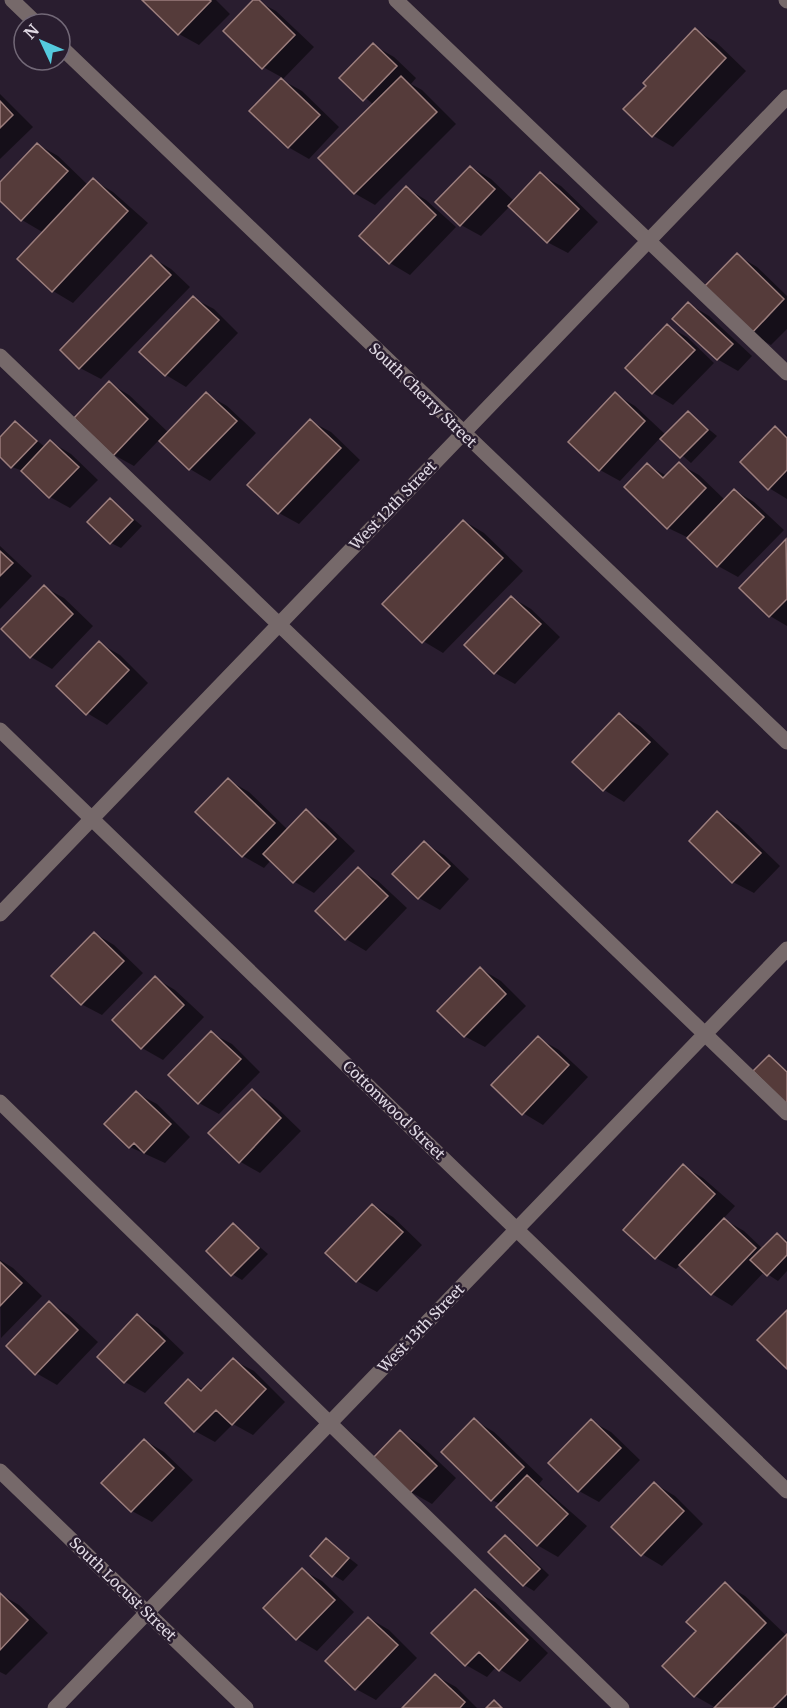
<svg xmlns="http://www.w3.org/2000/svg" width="787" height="1708" font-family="Merriweather,serif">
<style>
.shadow{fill:#0007}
.building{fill:#553b3a;stroke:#9c7e7d;stroke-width:1.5}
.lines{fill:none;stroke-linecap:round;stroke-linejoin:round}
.minor{stroke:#76696a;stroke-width:15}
.labels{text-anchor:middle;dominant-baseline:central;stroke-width:5;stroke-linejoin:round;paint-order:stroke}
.street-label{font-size:15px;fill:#e0d9e4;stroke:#291d2f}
</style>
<rect width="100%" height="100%" fill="#291d2f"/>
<!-- shadow -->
<path class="shadow" d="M 144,0 L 216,0 L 230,14 L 199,45 L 179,34 Z
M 255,0 L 276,11 L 314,47 L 282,80 L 302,91 L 339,127 L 309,159 L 288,147 L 251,111 L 283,78 L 263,67 Z
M 695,30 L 716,42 L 746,71 L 673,147 L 652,135 L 648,86 Z
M 373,45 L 394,57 L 416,78 L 411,84 L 422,90 L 456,124 L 375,205 L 354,193 L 374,105 L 342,78 Z
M 0,94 L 33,127 L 0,159 Z
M 37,144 L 58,156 L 88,185 L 93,180 L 113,192 L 148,223 L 73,303 L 53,291 L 19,259 L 44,233 L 22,220 L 0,199 L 0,184 Z
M 471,167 L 491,179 L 514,201 L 540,174 L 561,186 L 598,222 L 568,253 L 547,242 L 510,206 L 481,236 L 461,225 Z
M 406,188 L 426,200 L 456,227 L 410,275 L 390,263 L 361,236 Z
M 737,255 L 757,267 L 787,296 L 787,329 L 771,345 L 751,334 Z
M 151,257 L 171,269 L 190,287 L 101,379 L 80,368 L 62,350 Z
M 193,298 L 214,309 L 238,333 L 186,387 L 166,375 Z
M 689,304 L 709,316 L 752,356 L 738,371 L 717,359 Z
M 667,326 L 687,337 L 714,363 L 673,405 L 653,393 L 627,368 Z
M 109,383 L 129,395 L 169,433 L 206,394 L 227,406 L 256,433 L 210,481 L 190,469 L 159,440 L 134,466 L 114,455 Z
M 615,394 L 635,406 L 666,435 L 688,412 L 717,436 L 691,463 L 661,437 L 620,481 L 600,470 Z
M 310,421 L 331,432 L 360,460 L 299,524 L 279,513 Z
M 15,423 L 45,447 L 51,442 L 71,454 L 98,480 L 70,508 L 50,497 L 23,471 L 12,467 L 0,455 L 0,439 Z
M 775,428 L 787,435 L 787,499 L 769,488 Z
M 679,464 L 699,475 L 725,500 L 734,490 L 754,502 L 784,530 L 738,577 L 718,566 L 689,538 L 668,528 L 626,487 L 647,465 L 667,476 Z
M 110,499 L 142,526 L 121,548 L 111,543 Z
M 464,521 L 484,533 L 523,571 L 443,653 L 423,641 Z
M 786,541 L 787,541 L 787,626 L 770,616 L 741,588 Z
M 0,546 L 32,576 L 0,609 Z
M 44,587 L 64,598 L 93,626 L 52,669 L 31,657 L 3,629 Z
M 511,597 L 531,609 L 560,637 L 515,684 L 495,673 Z
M 99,643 L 120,655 L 148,683 L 107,725 L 87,713 Z
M 620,715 L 640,726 L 669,754 L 624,802 L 604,790 Z
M 228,780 L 249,792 L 288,830 L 306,811 L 326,823 L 355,851 L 314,893 L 293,881 L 271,860 L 264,868 L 243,856 L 198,812 Z
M 718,813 L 738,825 L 780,866 L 754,893 L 733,882 Z
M 424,843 L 444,855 L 469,879 L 440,910 L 419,898 L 395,874 Z
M 358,869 L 378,881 L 407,908 L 366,951 L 346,939 Z
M 94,933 L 114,945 L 143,973 L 102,1015 L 81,1004 Z
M 481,969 L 501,981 L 526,1006 L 485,1047 L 464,1036 Z
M 155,978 L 175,990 L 204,1017 L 163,1060 L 142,1048 L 114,1020 Z
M 211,1033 L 232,1044 L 260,1072 L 219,1114 L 199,1103 Z
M 538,1038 L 559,1050 L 588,1077 L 543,1125 L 523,1113 Z
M 769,1057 L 787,1070 L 787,1103 Z
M 252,1091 L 272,1103 L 301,1131 L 260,1173 L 239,1161 Z
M 136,1093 L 157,1104 L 190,1137 L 165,1163 L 130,1147 Z
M 683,1166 L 703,1178 L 735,1206 L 723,1219 L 744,1231 L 763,1249 L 777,1235 L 787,1240 L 787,1271 L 778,1281 L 764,1272 L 732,1306 L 712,1294 L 681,1264 L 676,1269 L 656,1258 Z
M 373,1205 L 393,1217 L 422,1245 L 377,1292 L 357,1281 Z
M 234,1225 L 268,1254 L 242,1280 L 232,1274 Z
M 0,1260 L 13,1268 L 42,1296 L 1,1338 Z
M 49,1303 L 69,1315 L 98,1342 L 57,1385 L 36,1373 Z
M 138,1316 L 158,1328 L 184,1353 L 145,1393 L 125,1382 Z
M 233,1360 L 254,1371 L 285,1402 L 253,1435 L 233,1424 L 215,1442 L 195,1431 L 189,1381 L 204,1390 Z
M 474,1420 L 494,1432 L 543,1479 L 539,1484 L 587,1526 L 558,1557 L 537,1545 L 500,1504 L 492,1500 Z
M 591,1421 L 611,1432 L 640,1460 L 599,1502 L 579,1491 Z
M 400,1432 L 420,1444 L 456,1478 L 432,1504 L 411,1492 L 376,1458 Z
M 144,1440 L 164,1452 L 193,1480 L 152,1522 L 132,1511 Z
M 655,1484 L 675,1496 L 703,1524 L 662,1566 L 642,1554 Z
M 505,1537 L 515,1542 L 549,1575 L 534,1591 L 524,1585 L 490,1552 Z
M 326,1540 L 358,1565 L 343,1581 L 333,1575 Z
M 302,1570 L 322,1581 L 354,1612 L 317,1651 L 297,1639 Z
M 725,1584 L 745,1596 L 787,1636 L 787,1708 L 716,1708 L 695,1696 L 698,1631 Z
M 475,1591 L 495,1602 L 548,1653 L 520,1682 L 496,1667 L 487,1677 L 466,1665 L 434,1633 Z
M 0,1594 L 19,1605 L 48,1633 L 6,1675 L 0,1672 Z
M 369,1618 L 389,1630 L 417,1658 L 376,1700 L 356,1689 Z
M 436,1676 L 456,1687 L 477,1708 L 404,1708 Z"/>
<!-- building -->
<path class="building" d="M 142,0 L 209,0 L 211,1 L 178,35 Z
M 253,0 L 259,0 L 295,35 L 262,69 L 223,31 Z
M 695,28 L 726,58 L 652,137 L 623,109 L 646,86 L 643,83 Z
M 373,43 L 397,66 L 363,101 L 339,78 Z
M 401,76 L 437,112 L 354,194 L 318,158 Z
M 281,78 L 320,115 L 288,148 L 249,111 Z
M 0,101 L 13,115 L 0,128 Z
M 37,143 L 68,171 L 21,221 L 0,201 L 0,182 Z
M 470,166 L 495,189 L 460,226 L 435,202 Z
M 540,172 L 579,209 L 547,243 L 508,206 Z
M 93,178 L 128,211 L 52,292 L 17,259 Z
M 406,186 L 436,215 L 389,264 L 359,236 Z
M 737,253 L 784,299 L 750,335 L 702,289 Z
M 151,255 L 171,275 L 79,369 L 60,350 Z
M 193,296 L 219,320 L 165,376 L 139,352 Z
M 688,302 L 733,344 L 717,360 L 672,319 Z
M 667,324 L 695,350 L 652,394 L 625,368 Z
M 109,381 L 148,419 L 113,456 L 74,418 Z
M 206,392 L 237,421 L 189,470 L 159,441 Z
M 615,392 L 645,421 L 599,471 L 568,442 Z
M 688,411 L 708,430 L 680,458 L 660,439 Z
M 310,419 L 341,448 L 278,514 L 247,485 Z
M 15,421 L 37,441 L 11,468 L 0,457 L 0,437 Z
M 775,426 L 787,438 L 787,470 L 768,490 L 740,462 Z
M 50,440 L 79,467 L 49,498 L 21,471 Z
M 679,462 L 706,488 L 667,529 L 624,487 L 647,463 L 663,478 Z
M 734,489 L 764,517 L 717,567 L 687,538 Z
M 110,498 L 133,520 L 110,544 L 87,522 Z
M 463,520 L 503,558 L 422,643 L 382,604 Z
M 786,539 L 787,599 L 769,617 L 739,588 Z
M 0,551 L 13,563 L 0,576 Z
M 44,585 L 73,614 L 30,658 L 1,629 Z
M 511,596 L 541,624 L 494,674 L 464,645 Z
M 99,641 L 129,670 L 86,715 L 56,686 Z
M 619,713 L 650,742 L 603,791 L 572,762 Z
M 228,778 L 275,823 L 242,857 L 195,812 Z
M 306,809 L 336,839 L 293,883 L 263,854 Z
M 717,811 L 761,853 L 732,883 L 689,841 Z
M 424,841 L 450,866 L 418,899 L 392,874 Z
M 358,867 L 388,896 L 345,940 L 315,911 Z
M 94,932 L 124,961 L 81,1005 L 51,976 Z
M 480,967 L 506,994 L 464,1037 L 437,1011 Z
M 155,976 L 184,1005 L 141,1049 L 112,1020 Z
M 211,1031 L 241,1059 L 198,1104 L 168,1075 Z
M 538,1036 L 569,1065 L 522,1115 L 491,1085 Z
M 769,1055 L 787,1072 L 787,1105 L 753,1071 Z
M 252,1089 L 281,1118 L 239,1163 L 208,1133 Z
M 136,1091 L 171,1124 L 144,1153 L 134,1143 L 129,1148 L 104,1124 Z
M 683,1164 L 715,1194 L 655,1259 L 623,1230 Z
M 372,1204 L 403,1232 L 356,1282 L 325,1253 Z
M 724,1218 L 756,1248 L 711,1295 L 679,1265 Z
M 233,1223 L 259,1248 L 231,1276 L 206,1251 Z
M 777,1233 L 787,1243 L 787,1255 L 767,1276 L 750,1260 Z
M 0,1262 L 22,1283 L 0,1306 Z
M 49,1301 L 78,1330 L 35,1375 L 6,1346 Z
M 787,1310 L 787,1369 L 757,1340 Z
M 137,1314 L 165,1341 L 124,1383 L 97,1357 Z
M 233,1358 L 266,1389 L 232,1425 L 216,1410 L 194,1432 L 165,1403 L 188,1379 L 201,1391 Z
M 474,1418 L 524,1467 L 491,1501 L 441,1452 Z
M 591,1419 L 621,1448 L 578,1492 L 548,1463 Z
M 400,1430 L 437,1466 L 410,1493 L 373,1458 Z
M 144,1439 L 174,1468 L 131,1512 L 101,1483 Z
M 527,1475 L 568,1514 L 537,1546 L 496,1507 Z
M 654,1482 L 684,1511 L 641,1556 L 611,1527 Z
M 505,1535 L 540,1569 L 523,1586 L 488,1552 Z
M 326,1538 L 349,1558 L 332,1577 L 310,1556 Z
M 302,1568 L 335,1600 L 296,1640 L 263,1608 Z
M 725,1582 L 766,1623 L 694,1697 L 662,1666 L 696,1631 L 686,1622 Z
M 475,1589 L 528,1640 L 499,1671 L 479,1652 L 465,1666 L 431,1633 Z
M 0,1593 L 28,1620 L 0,1650 Z
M 368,1617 L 398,1645 L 355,1690 L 325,1661 Z
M 787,1634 L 787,1694 L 773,1708 L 714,1708 Z
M 435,1674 L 465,1702 L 460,1708 L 402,1708 Z
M 494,1700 L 502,1708 L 486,1708 Z"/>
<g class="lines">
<!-- minor -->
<path class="minor" d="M 12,0 L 37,24
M 396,0 L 787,373
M 786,0 L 787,1
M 60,46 L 787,742
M 0,356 L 787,1113
M 0,730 L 787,1491
M 0,914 L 787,97
M 0,1102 L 622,1708
M 0,1471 L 246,1708
M 55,1708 L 787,949"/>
</g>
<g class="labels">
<!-- street labels -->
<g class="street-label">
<text transform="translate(423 395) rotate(44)">South Cherry Street</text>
<text transform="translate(393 505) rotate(-46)">West 12th Street</text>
<text transform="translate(394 1110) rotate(44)">Cottonwood Street</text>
<text transform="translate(421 1328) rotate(-46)">West 13th Street</text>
<text transform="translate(123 1589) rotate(44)">South Locust Street</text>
</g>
</g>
<!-- north arrow -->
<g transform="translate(42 42) rotate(314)"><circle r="28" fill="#291d2f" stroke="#726877" stroke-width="1.5"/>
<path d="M0-4.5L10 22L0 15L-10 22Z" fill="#54cadd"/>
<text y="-9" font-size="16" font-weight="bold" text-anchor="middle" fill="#e0d9e4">N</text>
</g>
</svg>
